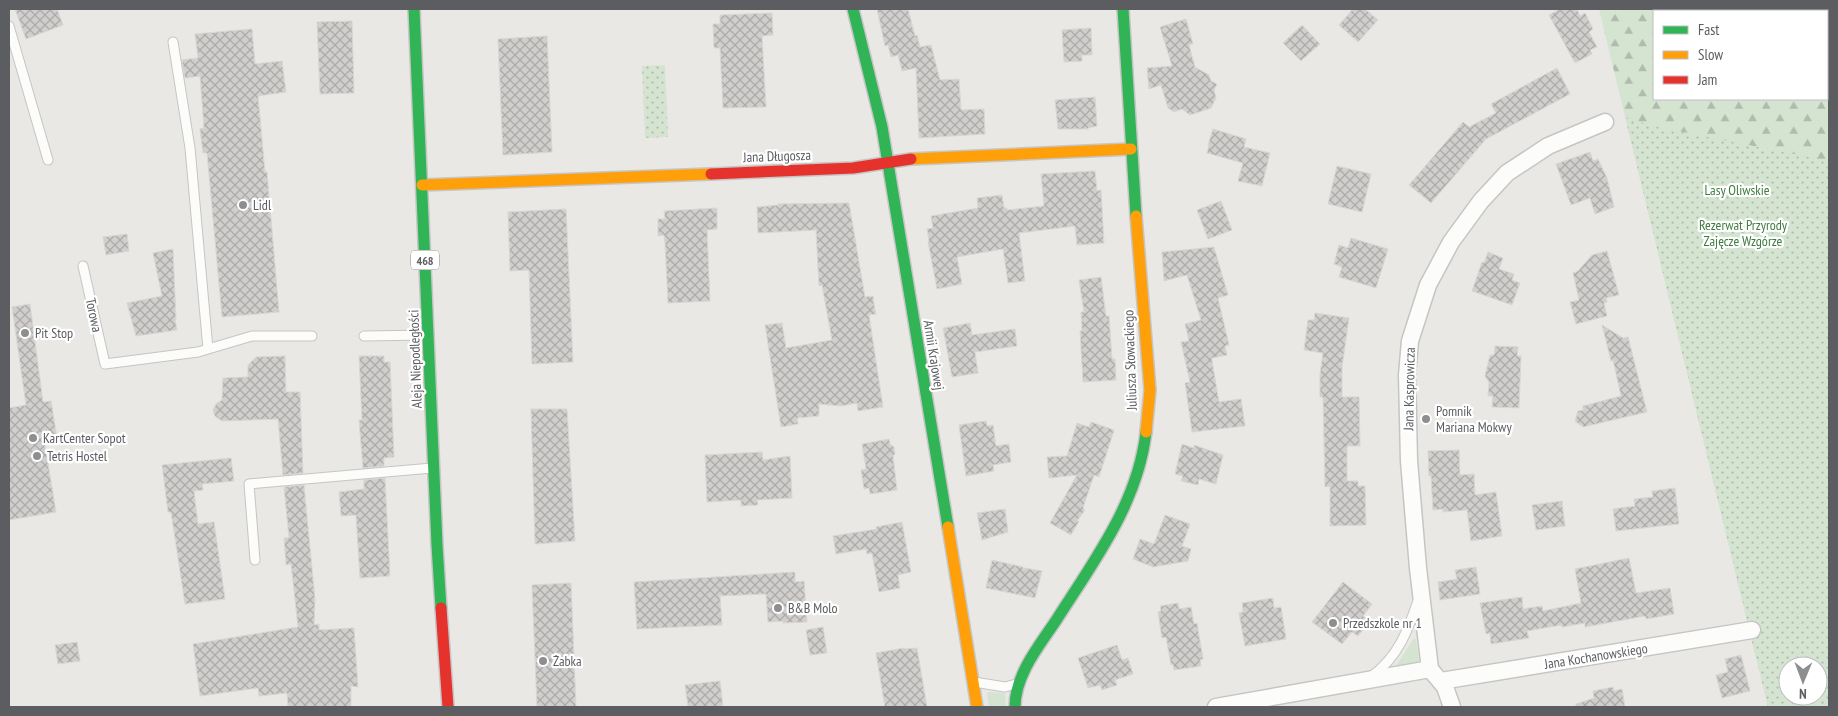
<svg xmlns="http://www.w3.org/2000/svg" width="1838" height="716" font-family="'PT Sans Narrow',sans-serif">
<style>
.green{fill:#d4e4d1}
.forest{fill:url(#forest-firs);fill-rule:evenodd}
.park{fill:url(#park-dots);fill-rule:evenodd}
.building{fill:url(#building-cross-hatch);stroke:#d8d7d4}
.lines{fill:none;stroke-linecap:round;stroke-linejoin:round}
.lane-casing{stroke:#c5c5c5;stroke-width:11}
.street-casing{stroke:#c5c5c5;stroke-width:19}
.fast-casing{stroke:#c6c6c6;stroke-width:14}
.slow-casing{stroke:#c6c6c6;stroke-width:14}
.jam-casing{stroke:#c6c6c6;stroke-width:14}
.lane{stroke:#fcfcfb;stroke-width:9}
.street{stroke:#fcfcfb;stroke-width:16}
.fast{stroke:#30b455;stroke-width:11}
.slow{stroke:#ff9f0a;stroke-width:11}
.jam{stroke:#e5322d;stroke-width:11}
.poi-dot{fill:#8d8e8f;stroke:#fff;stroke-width:2}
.labels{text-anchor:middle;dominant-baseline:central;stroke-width:4.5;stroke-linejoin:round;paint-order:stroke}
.shield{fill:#fff;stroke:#8c8e90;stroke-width:1}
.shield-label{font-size:12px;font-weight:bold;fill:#5b5d61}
.street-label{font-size:14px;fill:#5b5d61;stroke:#fff}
.park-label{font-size:14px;fill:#3f7c41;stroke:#fff}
.poi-label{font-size:14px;fill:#5b5d61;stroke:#fff;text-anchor:start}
</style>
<defs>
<pattern id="forest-firs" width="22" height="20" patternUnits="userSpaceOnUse" patternTransform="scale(1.25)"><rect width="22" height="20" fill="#d4e4d1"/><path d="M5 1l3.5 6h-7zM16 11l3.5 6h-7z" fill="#afbcad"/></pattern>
<pattern id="park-dots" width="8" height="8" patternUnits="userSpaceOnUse" patternTransform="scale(1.25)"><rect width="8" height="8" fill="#d4e4d1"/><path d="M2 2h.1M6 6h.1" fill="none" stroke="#afbcad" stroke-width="1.8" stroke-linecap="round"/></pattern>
<pattern id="building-cross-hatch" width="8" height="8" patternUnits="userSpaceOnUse" patternTransform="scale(1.25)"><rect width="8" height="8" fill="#d0cfcd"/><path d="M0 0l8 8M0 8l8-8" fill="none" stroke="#acabaa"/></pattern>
</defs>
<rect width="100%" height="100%" fill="#e9e8e4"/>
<!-- green -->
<path class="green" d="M 1414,638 L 1416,640 L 1419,661 L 1417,663 L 1396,666 Z
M 989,692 L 1005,693 L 1006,707 L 989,707 L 987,693 Z"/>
<!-- forest -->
<path class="forest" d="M 1599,9 L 1829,9 L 1829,707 L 1768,707 ZM 1654,11 L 1827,11 L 1827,99 L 1654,99 ZM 1788,666 L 1818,666 L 1818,696 L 1788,696 Z"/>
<!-- park -->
<path class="park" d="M 665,65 L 668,137 L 645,138 L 642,66 Z
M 1625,117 L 1653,126 L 1829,161 L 1829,707 L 1768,707 ZM 1788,666 L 1818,666 L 1818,696 L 1788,696 Z"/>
<!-- building -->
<path class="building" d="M 15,9 L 57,9 L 63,25 L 26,39 Z
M 877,9 L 908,9 L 915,36 L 917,35 L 920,47 L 931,45 L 940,80 L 959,79 L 961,110 L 984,109 L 985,134 L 919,138 L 916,68 L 902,71 L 898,55 L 891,57 L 888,45 L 885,46 Z
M 1353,9 L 1365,9 L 1378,20 L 1358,42 L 1339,25 Z
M 1560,9 L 1577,9 L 1580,16 L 1585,13 L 1593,29 L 1589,32 L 1597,47 L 1590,50 L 1592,54 L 1575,63 L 1549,15 Z
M 772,13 L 773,35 L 762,36 L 766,107 L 723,108 L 720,48 L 714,48 L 713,24 L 720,24 L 720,15 Z
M 1186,19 L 1193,44 L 1189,45 L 1195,67 L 1209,75 L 1211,81 L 1217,84 L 1214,90 L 1216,98 L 1211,108 L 1190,115 L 1182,109 L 1174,112 L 1168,108 L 1161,85 L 1149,89 L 1147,68 L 1172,66 L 1160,27 Z
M 352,21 L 354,93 L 320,94 L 317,22 Z
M 1302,25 L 1320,44 L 1301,61 L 1283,43 Z
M 1091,28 L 1092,55 L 1082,55 L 1082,61 L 1064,62 L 1062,30 Z
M 252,29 L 255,64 L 282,61 L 286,92 L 258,96 L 265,172 L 267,172 L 279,312 L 222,317 L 207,153 L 203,153 L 200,129 L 204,128 L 200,76 L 185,78 L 182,60 L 198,58 L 195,34 Z
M 547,36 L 552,152 L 503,155 L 498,39 Z
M 1557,68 L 1570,94 L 1486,139 L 1431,203 L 1409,185 L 1463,122 L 1469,127 L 1496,113 L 1491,104 Z
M 1095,97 L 1097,126 L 1088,128 L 1088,129 L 1058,129 L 1055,100 Z
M 1213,129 L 1246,139 L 1244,147 L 1270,153 L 1262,186 L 1238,181 L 1243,163 L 1207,153 L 1209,145 L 1208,145 Z
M 1590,152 L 1593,161 L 1598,159 L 1607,178 L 1614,207 L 1595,214 L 1590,198 L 1571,205 L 1556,164 Z
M 1337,166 L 1371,174 L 1362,212 L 1328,204 Z
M 1095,171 L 1097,191 L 1101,190 L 1104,243 L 1077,245 L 1075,226 L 1019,233 L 1025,281 L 1008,283 L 1003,249 L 957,257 L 962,284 L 937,289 L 928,242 L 929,241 L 927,229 L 933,228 L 931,216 L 978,208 L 977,198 L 1002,195 L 1004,208 L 1007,208 L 1007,210 L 1044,206 L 1041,174 Z
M 1221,201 L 1232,230 L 1208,239 L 1197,210 Z
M 849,203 L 865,297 L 873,296 L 874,305 L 876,314 L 869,315 L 883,407 L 858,411 L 857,403 L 841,406 L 819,404 L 819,416 L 797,418 L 798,424 L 781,427 L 765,325 L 782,323 L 786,348 L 832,340 L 822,285 L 819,286 L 816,230 L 758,233 L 757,207 L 778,205 L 778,204 Z
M 717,208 L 717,229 L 707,230 L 710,301 L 668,303 L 665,243 L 664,235 L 658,236 L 658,219 L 665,219 L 664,211 Z
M 566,209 L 573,362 L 532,364 L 529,270 L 510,271 L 508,212 Z
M 127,234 L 129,251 L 106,255 L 103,237 Z
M 1351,238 L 1388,249 L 1376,288 L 1339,277 L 1342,267 L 1334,264 L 1339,245 L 1348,248 Z
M 1214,247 L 1228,295 L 1218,298 L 1229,345 L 1225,346 L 1227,355 L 1212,358 L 1212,361 L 1219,402 L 1241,399 L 1245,426 L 1192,432 L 1185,383 L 1190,382 L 1181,342 L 1189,341 L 1185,324 L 1201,320 L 1187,275 L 1164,281 L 1162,252 Z
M 173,249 L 176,320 L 175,320 L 177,330 L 136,336 L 127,303 L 162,296 L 153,253 Z
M 1607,251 L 1619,295 L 1606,298 L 1607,302 L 1604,303 L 1607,316 L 1576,324 L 1570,302 L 1579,300 L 1573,273 L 1578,271 L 1592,255 Z
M 1488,252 L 1503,258 L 1499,269 L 1514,274 L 1512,280 L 1520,283 L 1512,305 L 1472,291 L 1482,262 L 1484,263 Z
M 1101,277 L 1106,316 L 1109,316 L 1112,359 L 1115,359 L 1116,380 L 1083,382 L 1080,331 L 1082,331 L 1081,312 L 1084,312 L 1079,280 Z
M 30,304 L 43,402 L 51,401 L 57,438 L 44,439 L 56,512 L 9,520 L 9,408 L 26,405 L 12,307 Z
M 1315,313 L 1349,318 L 1342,367 L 1342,397 L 1359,397 L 1360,446 L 1347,446 L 1347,481 L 1358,481 L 1358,486 L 1365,486 L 1366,525 L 1330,526 L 1330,486 L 1325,487 L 1323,397 L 1320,397 L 1320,374 L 1323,353 L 1304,350 L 1308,320 L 1314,320 Z
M 970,323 L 972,335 L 1015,329 L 1017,346 L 975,352 L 978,373 L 952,377 L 943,328 Z
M 1602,325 L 1623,338 L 1628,337 L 1647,412 L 1583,427 L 1575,421 L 1578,411 L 1583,410 L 1583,406 L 1621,396 L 1613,360 L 1611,361 Z
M 1495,346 L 1518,347 L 1517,356 L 1521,356 L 1519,408 L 1492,407 L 1493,396 L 1488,396 L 1489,382 L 1485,376 L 1490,355 L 1494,355 Z
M 285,356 L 286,392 L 300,392 L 303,473 L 283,475 L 278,419 L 222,421 L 215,416 L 213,410 L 216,404 L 222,400 L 223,378 L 248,377 L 248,365 L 256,357 Z
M 359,356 L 384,356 L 384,362 L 390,362 L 394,457 L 384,458 L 384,466 L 363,468 L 359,420 L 362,420 Z
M 531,409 L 567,409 L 575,541 L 535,544 Z
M 986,421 L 987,426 L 993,425 L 996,446 L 1009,444 L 1011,462 L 993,465 L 994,471 L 966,476 L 959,425 Z
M 1091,422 L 1114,430 L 1099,477 L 1094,475 L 1083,508 L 1085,510 L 1077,521 L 1079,521 L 1071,535 L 1050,523 L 1077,475 L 1049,478 L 1047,457 L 1067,456 L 1077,423 L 1089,427 Z
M 889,439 L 890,444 L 894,447 L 895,454 L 893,456 L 897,490 L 870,494 L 869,488 L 864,489 L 861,470 L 866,469 L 862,444 Z
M 1182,444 L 1194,448 L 1194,445 L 1223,455 L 1216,484 L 1199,479 L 1198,485 L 1181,481 L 1183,476 L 1175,474 Z
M 1459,450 L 1460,475 L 1474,474 L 1475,495 L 1496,492 L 1502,536 L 1471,541 L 1467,510 L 1443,512 L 1443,509 L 1433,510 L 1431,476 L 1429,476 L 1428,451 Z
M 762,452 L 763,460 L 790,456 L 792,498 L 757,500 L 758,505 L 741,506 L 741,500 L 707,502 L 705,455 Z
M 231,458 L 234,481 L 202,484 L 203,490 L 194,491 L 198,524 L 214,522 L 225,599 L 185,604 L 171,512 L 168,512 L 162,465 Z
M 385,478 L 390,576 L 360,578 L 356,515 L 341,516 L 339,492 L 364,489 L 364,480 Z
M 304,485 L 315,599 L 314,625 L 319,624 L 319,630 L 354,628 L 358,687 L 351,686 L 351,707 L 288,707 L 287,693 L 259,696 L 258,688 L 200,696 L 193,644 L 298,627 L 291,564 L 286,565 L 284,538 L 289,538 L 284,487 Z
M 1675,488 L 1679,524 L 1616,531 L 1613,509 L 1635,506 L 1634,499 L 1653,497 L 1652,491 Z
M 1562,501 L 1565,526 L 1536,530 L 1532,505 Z
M 1005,509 L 1008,532 L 982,540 L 977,513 Z
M 1165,515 L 1190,524 L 1182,546 L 1191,549 L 1188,561 L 1153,567 L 1133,559 L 1140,539 L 1154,544 Z
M 902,522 L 911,572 L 898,575 L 900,588 L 879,592 L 872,553 L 867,554 L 866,549 L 836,554 L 833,536 L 877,529 L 876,527 Z
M 1629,558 L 1636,593 L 1670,588 L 1674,614 L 1646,619 L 1645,616 L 1585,627 L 1585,623 L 1562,627 L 1561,625 L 1527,631 L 1529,638 L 1491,644 L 1490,633 L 1486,634 L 1480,603 L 1522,597 L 1523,609 L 1542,606 L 1543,611 L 1581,603 L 1575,569 Z
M 992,560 L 1023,567 L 1023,570 L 1024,568 L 1042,571 L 1035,598 L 986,588 Z
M 1476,567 L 1480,594 L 1440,600 L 1438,582 L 1457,579 L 1455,570 Z
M 795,572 L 795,582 L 804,581 L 807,622 L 783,623 L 783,621 L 768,622 L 766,594 L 720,596 L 722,625 L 637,629 L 634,582 Z
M 1343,582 L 1372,604 L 1363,616 L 1370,621 L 1358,636 L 1352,632 L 1342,644 L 1312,622 Z
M 571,583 L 576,707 L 537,707 L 532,585 Z
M 1273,598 L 1274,608 L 1281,607 L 1286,639 L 1245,646 L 1239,613 L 1243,612 L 1242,603 Z
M 1178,603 L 1179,609 L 1191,607 L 1194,624 L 1197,623 L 1203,659 L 1200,660 L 1201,666 L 1174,670 L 1173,664 L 1171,665 L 1166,637 L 1162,638 L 1158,612 L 1161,611 L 1160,606 Z
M 823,627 L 827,653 L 810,655 L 806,630 Z
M 77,642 L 80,661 L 58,664 L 55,645 Z
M 1117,645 L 1122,660 L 1128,658 L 1133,674 L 1115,680 L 1117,685 L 1102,690 L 1100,685 L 1088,688 L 1078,658 Z
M 904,648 L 905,649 L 917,648 L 927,707 L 885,707 L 876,653 Z
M 1741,655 L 1750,691 L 1722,698 L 1716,675 L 1728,672 L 1725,659 Z
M 720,681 L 723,707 L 688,707 L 685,685 Z
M 1613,687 L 1614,691 L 1622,689 L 1625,707 L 1576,707 L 1576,704 L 1594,698 L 1593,691 Z"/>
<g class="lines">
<defs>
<path id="lane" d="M 9,26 L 48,160
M 173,42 L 190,148 L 208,349
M 83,266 L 105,364 L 198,352 L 252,336 L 312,336
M 364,336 L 426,335
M 255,560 L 249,484 L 432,468
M 1372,676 C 1398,657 1408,630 1418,601
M 974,682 L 1005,687 L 1016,684"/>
<path id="street" d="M 1441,681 L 1752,630
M 1216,707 L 1430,669
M 1452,707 L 1445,687 L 1430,669 L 1418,568 L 1409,461 L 1407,375 L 1410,341 L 1428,285 L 1451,242 L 1481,201 L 1507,173 L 1548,146 L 1605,122"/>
<path id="fast" d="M 414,9 L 437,545 L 441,608
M 853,9 L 882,127 L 948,527
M 1123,9 L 1136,216
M 1015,707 C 1015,674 1040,645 1057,619 C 1094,561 1138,503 1146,432"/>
<path id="slow" d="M 911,159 L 1131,149
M 422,185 L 711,174
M 1136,216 L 1150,390 L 1146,432
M 948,527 L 977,707"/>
<path id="jam" d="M 711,174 L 853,168 L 911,159
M 441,608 L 448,707"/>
</defs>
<!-- lane casing -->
<use href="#lane" class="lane-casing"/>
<!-- street casing -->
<use href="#street" class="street-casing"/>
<!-- fast casing -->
<use href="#fast" class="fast-casing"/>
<!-- slow casing -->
<use href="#slow" class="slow-casing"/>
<!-- jam casing -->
<use href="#jam" class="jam-casing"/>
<!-- lane -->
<use href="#lane" class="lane"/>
<!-- street -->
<use href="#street" class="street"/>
<!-- fast -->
<use href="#fast" class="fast"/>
<!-- slow -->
<use href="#slow" class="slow"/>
<!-- jam -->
<use href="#jam" class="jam"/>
</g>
<!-- markers -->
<g class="poi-dot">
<circle cx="243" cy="205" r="5"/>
<circle cx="25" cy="333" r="5"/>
<circle cx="1426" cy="419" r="5"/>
<circle cx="33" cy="438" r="5"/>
<circle cx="37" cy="456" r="5"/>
<circle cx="778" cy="608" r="5"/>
<circle cx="1333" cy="623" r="5"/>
<circle cx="543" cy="661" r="5"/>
</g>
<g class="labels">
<!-- shield labels -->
<rect class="shield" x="411" y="250.5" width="28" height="19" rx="4"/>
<g class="shield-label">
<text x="425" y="260">468</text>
</g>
<!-- street labels -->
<g class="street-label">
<text transform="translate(777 156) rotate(-2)">Jana Długosza</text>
<text transform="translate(94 315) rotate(78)">Torowa</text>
<text transform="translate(934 355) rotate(81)">Armii Krajowej</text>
<text transform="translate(415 359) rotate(-92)">Aleja Niepodległości</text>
<text transform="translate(1130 360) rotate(-92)">Juliusza Słowackiego</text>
<text transform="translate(1409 389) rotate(-89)">Jana Kasprowicza</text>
<text transform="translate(1596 656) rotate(-9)">Jana Kochanowskiego</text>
</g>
<!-- park labels -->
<g class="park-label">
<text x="1737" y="190">Lasy Oliwskie</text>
<text x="1743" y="225">Rezerwat Przyrody<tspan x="1743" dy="16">Zajęcze Wzgórze</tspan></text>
</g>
<!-- poi labels -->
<g class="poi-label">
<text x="253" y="205">Lidl</text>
<text x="35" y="333">Pit Stop</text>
<text x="1436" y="411">Pomnik<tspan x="1436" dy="16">Mariana Mokwy</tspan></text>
<text x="43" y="438">KartCenter Sopot</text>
<text x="47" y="456">Tetris Hostel</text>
<text x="788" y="608">B&amp;B Molo</text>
<text x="1343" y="623">Przedszkole nr 1</text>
<text x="553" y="661">Żabka</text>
</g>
</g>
<!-- border -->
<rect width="1838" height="716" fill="none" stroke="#5b5d61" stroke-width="20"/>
<!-- legend -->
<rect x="1653" y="10" width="175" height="90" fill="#ffffff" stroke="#bdbec0"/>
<rect x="1663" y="26" width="25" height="8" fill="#30b455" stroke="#bdbec0"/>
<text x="1698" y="35" font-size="15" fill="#5b5d61">Fast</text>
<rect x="1663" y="51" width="25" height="8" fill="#ff9f0a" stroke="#bdbec0"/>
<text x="1698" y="60" font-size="15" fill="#5b5d61">Slow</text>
<rect x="1663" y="76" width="25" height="8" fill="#e5322d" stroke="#bdbec0"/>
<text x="1698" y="85" font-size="15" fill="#5b5d61">Jam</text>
<!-- north arrow -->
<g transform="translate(1803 681) rotate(181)"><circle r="24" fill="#ffffff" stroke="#bdbec0"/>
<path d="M0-4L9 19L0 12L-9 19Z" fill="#8d8e8f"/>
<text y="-8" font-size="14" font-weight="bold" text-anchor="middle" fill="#5b5d61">N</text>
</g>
</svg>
